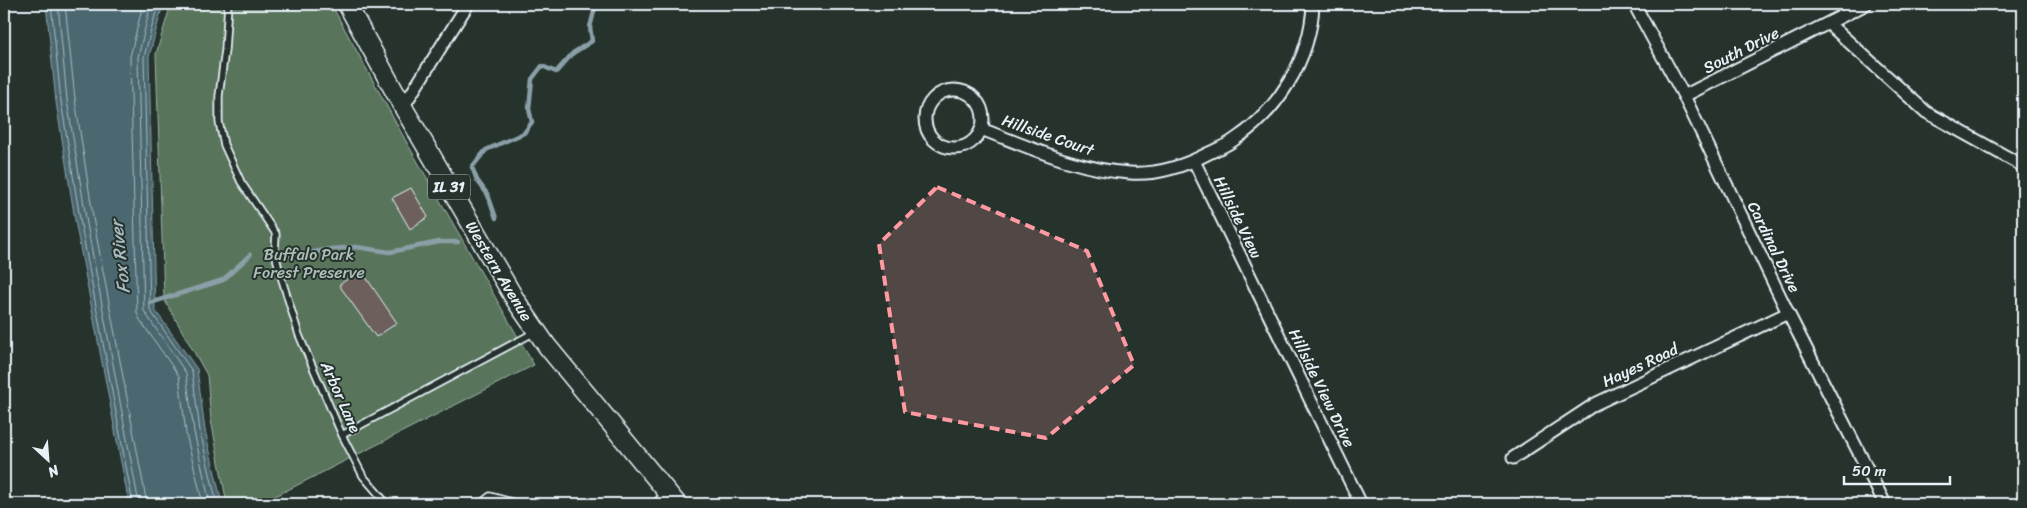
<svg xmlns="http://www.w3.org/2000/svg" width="2027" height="508" font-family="Sriracha,sans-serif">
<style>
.green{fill:#58755c;stroke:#a0b3aa}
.water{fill:#4b6871;stroke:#8a9fa7}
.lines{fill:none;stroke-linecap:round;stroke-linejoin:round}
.shore{stroke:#a9bac2;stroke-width:1}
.stream{stroke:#8a9fa7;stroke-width:4.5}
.building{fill:#6d615c;stroke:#e8f1f8}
.service-casing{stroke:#e8f1f8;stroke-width:9}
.minor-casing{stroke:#e8f1f8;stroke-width:15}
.primary-casing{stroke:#e8f1f8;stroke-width:21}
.service{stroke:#26332d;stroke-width:5.5}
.minor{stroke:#26332d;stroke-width:11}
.primary{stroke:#26332d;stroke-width:18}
.marked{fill:#ff9aa2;fill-opacity:0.2;stroke:#ff9aa2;stroke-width:4;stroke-dasharray:10 6;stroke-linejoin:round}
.labels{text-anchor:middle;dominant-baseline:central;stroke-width:4;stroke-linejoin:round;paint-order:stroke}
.shield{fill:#26332d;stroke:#aeb8bb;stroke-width:1}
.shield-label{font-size:15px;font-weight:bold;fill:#e8f1f8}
.street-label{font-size:16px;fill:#e8f1f8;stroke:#26332d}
.park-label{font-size:16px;fill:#aebfba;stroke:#26332d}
.water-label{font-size:18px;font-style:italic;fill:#a9bac2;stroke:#26332d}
</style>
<rect width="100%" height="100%" fill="#26332d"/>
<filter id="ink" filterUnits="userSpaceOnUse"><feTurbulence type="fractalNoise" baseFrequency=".02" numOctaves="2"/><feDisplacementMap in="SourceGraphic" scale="10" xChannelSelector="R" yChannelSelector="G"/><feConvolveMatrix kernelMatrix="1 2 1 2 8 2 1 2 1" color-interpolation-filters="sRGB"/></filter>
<g filter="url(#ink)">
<!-- green -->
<path class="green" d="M 171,4 L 331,4 L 407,143 L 534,365 L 260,504 L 227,504 L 211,420 L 207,375 L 164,299 L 156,54 Z"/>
<!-- water -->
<path class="water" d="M 46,4 L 163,4 L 149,57 L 155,310 L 197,369 L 205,430 L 222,504 L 129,504 L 76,226 L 56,102 Z"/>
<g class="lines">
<!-- shore -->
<path class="shore" d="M 51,4 L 61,101 L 81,225 L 133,504
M 58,4 L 67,100 L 87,224 L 139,504
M 65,4 L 75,99 L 94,223 L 147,504
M 143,4 L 130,57 L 137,313 L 140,320 L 179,376 L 186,434 L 203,504
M 151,4 L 138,57 L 144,311 L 186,373 L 194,432 L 210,504
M 158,4 L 144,57 L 150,310 L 192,371 L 200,431 L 217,504"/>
<!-- stream -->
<path class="stream" d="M 496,218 L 488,195 L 477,180 L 472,167 L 486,150 L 524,133 L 532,122 L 529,109 L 532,79 L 542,66 L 556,72 L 573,53 L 592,41 L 590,27 L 596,4
M 291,256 L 332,249 L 356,247 L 390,252 L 439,242 L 458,242
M 150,303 L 223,280 L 250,255"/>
</g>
<!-- building -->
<path class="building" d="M 411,188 L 428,217 L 410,229 L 392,198 Z
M 361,270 L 397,323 L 376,337 L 339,285 Z"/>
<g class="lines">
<defs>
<path id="service" d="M 228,4 L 225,50 L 219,96 L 219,122 L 224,145 L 241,182 L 276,234 L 275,252 L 279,270 L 299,335 L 342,435 L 363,476 L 387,504
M 342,435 L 535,332
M 480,504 L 490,496 L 519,504
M 654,504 L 665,494"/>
<path id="minor" d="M 1634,4 L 1684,96 L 1788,313 L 1885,504
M 1829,24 L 1926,112 L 2023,166
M925 119a29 29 0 1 1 58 0a29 29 0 1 1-58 0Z
M 1684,96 L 1866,4
M 403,107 L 468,4
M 981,129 C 1029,147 1078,170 1130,173 C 1157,175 1184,166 1207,154 C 1215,150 1223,147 1231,142 C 1277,113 1311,59 1313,4
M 1194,161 L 1361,504
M 1513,458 L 1595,404 L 1788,313"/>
<path id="primary" d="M 347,4 L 403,107 L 516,301 L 547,346 L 677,504"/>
</defs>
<!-- service casing -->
<use href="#service" class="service-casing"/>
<!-- minor casing -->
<use href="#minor" class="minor-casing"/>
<!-- primary casing -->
<use href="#primary" class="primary-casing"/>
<!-- service -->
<use href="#service" class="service"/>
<!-- minor -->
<use href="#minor" class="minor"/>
<!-- primary -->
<use href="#primary" class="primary"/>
</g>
</g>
<!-- marked area -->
<path class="marked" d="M 937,187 L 1087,251 L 1134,365 L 1046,438 L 905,412 L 879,244 Z"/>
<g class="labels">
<!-- shield labels -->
<rect class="shield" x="428" y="174.5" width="42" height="25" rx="4"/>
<g class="shield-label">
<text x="449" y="187">IL 31</text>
</g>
<!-- street labels -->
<g class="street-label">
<text transform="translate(1741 50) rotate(-27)">South Drive</text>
<text transform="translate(1048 135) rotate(19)">Hillside Court</text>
<text transform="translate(1238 217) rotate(64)">Hillside View</text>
<text transform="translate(1774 247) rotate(64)">Cardinal Drive</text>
<text transform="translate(499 271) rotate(59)">Western Avenue</text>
<text transform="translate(1640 365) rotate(-25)">Hayes Road</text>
<text transform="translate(1322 388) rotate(64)">Hillside View Drive</text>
<text transform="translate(341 397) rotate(66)">Arbor Lane</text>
</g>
<!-- park labels -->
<g class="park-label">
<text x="309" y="254">Buffalo Park<tspan x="309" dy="18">Forest Preserve</tspan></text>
</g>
<!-- water labels -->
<g class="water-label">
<text transform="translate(120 257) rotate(-96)">Fox River</text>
</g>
</g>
<!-- margin -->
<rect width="2027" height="508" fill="none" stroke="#26332d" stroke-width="20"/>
<rect x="10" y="10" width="2007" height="488" fill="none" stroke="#e8f1f8" stroke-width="2" filter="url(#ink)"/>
<!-- north arrow -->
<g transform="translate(48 460) rotate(154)" stroke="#26332d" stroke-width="4" paint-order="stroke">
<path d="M0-4L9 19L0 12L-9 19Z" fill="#e8f1f8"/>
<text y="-8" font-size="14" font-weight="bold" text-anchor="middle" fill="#e8f1f8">N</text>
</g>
<!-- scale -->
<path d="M1844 476v8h106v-8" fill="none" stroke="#e8f1f8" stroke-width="2.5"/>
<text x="1852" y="476" font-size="15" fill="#e8f1f8" stroke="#26332d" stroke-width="4" paint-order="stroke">50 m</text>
</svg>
